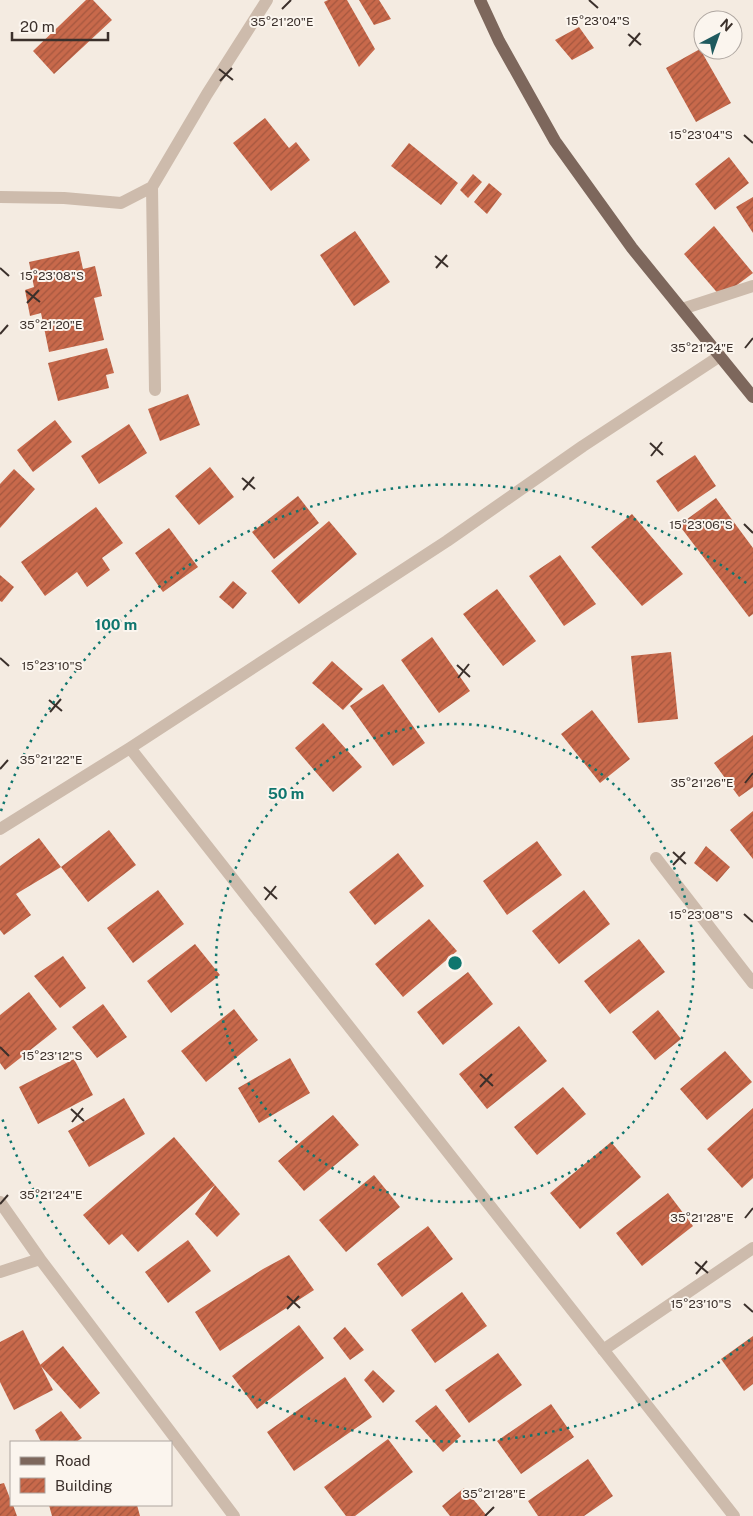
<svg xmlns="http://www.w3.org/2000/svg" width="753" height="1516" font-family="'Public Sans',sans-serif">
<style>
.building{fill:url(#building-hatch)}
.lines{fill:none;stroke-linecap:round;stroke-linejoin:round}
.minor{stroke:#cdbbac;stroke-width:12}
.major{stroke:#7d675c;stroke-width:12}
.ticks{fill:none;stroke:#3b302b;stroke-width:2}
.ring{fill:none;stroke:#0f766e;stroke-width:2.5;stroke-dasharray:2.5 5}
.ticks-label{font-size:12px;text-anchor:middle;fill:#3b302b;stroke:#fbf5ee;stroke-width:4;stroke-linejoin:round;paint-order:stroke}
.centre{fill:#0f766e;stroke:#fbf5ee;stroke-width:2.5}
.ring-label{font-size:15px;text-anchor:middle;font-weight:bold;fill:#0f766e;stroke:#fbf5ee;stroke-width:4;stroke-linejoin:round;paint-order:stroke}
</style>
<defs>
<pattern id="building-hatch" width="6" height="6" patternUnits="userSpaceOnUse" patternTransform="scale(1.25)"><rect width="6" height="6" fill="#c8694b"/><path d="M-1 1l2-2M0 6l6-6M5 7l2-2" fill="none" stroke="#a4573f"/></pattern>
</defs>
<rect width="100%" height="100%" fill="#f4ebe1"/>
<!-- building -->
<path class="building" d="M 86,0 L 93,0 L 112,20 L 54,74 L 33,51 Z
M 328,0 L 347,0 L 375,49 L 359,67 L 324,2 Z
M 359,0 L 379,0 L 391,19 L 374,25 Z
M 579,27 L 594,48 L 572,60 L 555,40 Z
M 700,49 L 731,103 L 696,122 L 666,68 Z
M 265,118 L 289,148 L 296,142 L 310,160 L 271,191 L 233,143 Z
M 409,143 L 458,183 L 441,205 L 391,166 Z
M 729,157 L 749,183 L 715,210 L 695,184 Z
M 473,174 L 482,182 L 468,198 L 460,190 Z
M 489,183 L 502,194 L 487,214 L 474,202 Z
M 753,197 L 753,233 L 736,207 Z
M 714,226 L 753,273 L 721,297 L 684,254 Z
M 355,231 L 390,282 L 354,306 L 320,255 Z
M 79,251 L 83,269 L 95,266 L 102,296 L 94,298 L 104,340 L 49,352 L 41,313 L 30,316 L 25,290 L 34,287 L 29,262 Z
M 107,348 L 114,373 L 106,375 L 109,388 L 58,401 L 48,363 Z
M 188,394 L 200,425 L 160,441 L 148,409 Z
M 55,420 L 72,442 L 33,472 L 17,450 Z
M 129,424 L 147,453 L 99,484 L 81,456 Z
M 695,455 L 716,486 L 678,512 L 656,481 Z
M 210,467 L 234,497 L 199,525 L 175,496 Z
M 14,469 L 35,489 L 0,528 L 0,484 Z
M 298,496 L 319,523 L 274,559 L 252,532 Z
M 716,498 L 753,548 L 753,614 L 749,617 L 679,525 Z
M 96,507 L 123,543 L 102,558 L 110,570 L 87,587 L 77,572 L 45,596 L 21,562 Z
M 632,514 L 683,574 L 642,606 L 591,547 Z
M 329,521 L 357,554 L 299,604 L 271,571 Z
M 169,528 L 198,567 L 163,592 L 135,553 Z
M 560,555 L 596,604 L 564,626 L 529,576 Z
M 0,575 L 14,587 L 2,602 L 0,601 Z
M 233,581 L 247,593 L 233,609 L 219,597 Z
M 497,589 L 536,641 L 503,666 L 463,614 Z
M 432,637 L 470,691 L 439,713 L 401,660 Z
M 671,652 L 678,719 L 638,723 L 631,656 Z
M 332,661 L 363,689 L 343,710 L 312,683 Z
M 383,684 L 425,743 L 393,766 L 350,706 Z
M 592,710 L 630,759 L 600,783 L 561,734 Z
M 323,723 L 362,767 L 333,792 L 295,748 Z
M 753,735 L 753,787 L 739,797 L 714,763 Z
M 753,811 L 753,859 L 730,830 Z
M 109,830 L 136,865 L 88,902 L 61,867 Z
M 39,838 L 61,867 L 16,894 L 31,915 L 4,935 L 0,930 L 0,866 Z
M 537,841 L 562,875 L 507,915 L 483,881 Z
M 706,846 L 730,867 L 717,882 L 694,863 Z
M 398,853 L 424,886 L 375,925 L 349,892 Z
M 158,890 L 184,924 L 133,963 L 107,928 Z
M 584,890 L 610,924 L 559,964 L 532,931 Z
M 429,919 L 457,951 L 403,997 L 375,964 Z
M 639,939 L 665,972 L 610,1014 L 584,981 Z
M 195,944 L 220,975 L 171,1013 L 147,981 Z
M 63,956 L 86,988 L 60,1008 L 34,976 Z
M 468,972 L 493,1004 L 443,1045 L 417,1012 Z
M 29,992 L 57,1029 L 5,1070 L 0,1063 L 0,1015 Z
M 103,1004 L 127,1037 L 97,1058 L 72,1027 Z
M 234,1009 L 258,1040 L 206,1082 L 181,1051 Z
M 658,1010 L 681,1039 L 655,1060 L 632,1032 Z
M 519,1026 L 547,1061 L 487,1109 L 459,1074 Z
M 725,1051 L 752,1082 L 707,1120 L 680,1089 Z
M 290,1058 L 310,1093 L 259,1123 L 238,1088 Z
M 74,1059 L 93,1095 L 38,1124 L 19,1087 Z
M 563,1087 L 586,1114 L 537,1155 L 514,1127 Z
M 124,1098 L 145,1134 L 89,1167 L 68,1131 Z
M 753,1108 L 753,1178 L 742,1188 L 707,1149 Z
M 333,1115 L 359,1145 L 304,1191 L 278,1161 Z
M 174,1137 L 215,1185 L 138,1252 L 122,1234 L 109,1245 L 83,1215 Z
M 611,1142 L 641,1177 L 580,1229 L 550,1193 Z
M 374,1175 L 400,1207 L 346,1252 L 319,1220 Z
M 215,1185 L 240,1214 L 217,1237 L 195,1214 Z
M 668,1193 L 693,1226 L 642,1266 L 616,1233 Z
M 428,1226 L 453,1259 L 402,1297 L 377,1264 Z
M 188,1240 L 211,1271 L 168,1303 L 145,1272 Z
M 289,1255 L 314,1290 L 220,1351 L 195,1312 L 263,1269 Z
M 462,1292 L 487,1326 L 435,1363 L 411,1330 Z
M 299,1325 L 324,1358 L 257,1409 L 232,1376 Z
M 345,1327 L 364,1350 L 350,1360 L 333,1338 Z
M 23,1330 L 53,1390 L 14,1410 L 0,1382 L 0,1342 Z
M 753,1336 L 753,1384 L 744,1391 L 721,1359 Z
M 63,1346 L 100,1393 L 80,1409 L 40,1365 Z
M 498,1353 L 522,1385 L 469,1423 L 445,1390 Z
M 373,1370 L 395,1391 L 383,1403 L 364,1380 Z
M 345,1377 L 372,1417 L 294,1471 L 267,1432 Z
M 551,1404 L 574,1437 L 521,1474 L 497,1441 Z
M 436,1405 L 461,1436 L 443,1452 L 415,1421 Z
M 61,1411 L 82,1438 L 76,1442 L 41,1442 L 35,1430 Z
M 388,1439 L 413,1472 L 355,1516 L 346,1516 L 324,1487 Z
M 588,1459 L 613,1496 L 584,1516 L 538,1516 L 528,1501 Z
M 4,1483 L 11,1501 L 11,1505 L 13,1505 L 17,1516 L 0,1516 L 0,1484 Z
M 464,1488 L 487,1516 L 450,1516 L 442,1506 Z
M 49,1505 L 137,1505 L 140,1516 L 52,1516 Z"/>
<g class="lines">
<!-- minor -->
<path class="minor" d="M 152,187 L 155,390
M 0,197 L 64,198 L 121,203 L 152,187 L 207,94 L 267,0
M 682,309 L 753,286
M 130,748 L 734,1516
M 0,829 L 130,748 L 447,541 L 583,446 L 720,356
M 656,858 L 753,983
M 0,1202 L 40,1259 L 234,1516
M 0,1272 L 40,1259
M 603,1350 L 753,1248"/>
<!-- major -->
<path class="major" d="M 480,0 L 499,41 L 555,141 L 632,248 L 753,397"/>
</g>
<!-- ticks -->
<path class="ticks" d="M 589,0 L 598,8M 282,9 L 291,0M 628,34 L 641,45M 629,46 L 640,33M 219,69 L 233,80M 220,81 L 232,68M 744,135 L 753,143M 435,256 L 448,267M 0,268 L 9,276M 436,268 L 447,255M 26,291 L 40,302M 27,303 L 39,290M 0,334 L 8,325M 745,348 L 753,338M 650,443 L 663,455M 651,456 L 662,442M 242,478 L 255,489M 243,490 L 254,477M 744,524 L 753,533M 0,658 L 9,666M 457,665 L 470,677M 458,678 L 469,664M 49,700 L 62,711M 50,712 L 61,699M 0,769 L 8,760M 745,783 L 753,773M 673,852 L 686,864M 673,865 L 685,852M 264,887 L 277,899M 265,900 L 276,886M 744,914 L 753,922M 0,1047 L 9,1056M 480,1074 L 493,1086M 480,1087 L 492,1074M 71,1109 L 84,1121M 72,1122 L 83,1108M 0,1204 L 8,1195M 745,1218 L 753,1208M 695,1262 L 708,1273M 696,1274 L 707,1261M 287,1296 L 300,1308M 744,1304 L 753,1312M 287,1309 L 299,1296M 485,1516 L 494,1507"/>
<!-- distance rings -->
<g class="ring">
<circle cx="455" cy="963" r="239"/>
<path d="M750 1340A479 479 0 0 1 1 1115M1 811A479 479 0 0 1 750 586"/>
</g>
<g class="ticks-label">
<text x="598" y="25">15°23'04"S</text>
<text x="282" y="26">35°21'20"E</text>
<text x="701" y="139">15°23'04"S</text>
<text x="52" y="280">15°23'08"S</text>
<text x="51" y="329">35°21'20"E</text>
<text x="702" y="352">35°21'24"E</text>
<text x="701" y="529">15°23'06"S</text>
<text x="52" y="670">15°23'10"S</text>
<text x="51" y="764">35°21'22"E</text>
<text x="702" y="787">35°21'26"E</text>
<text x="701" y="919">15°23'08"S</text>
<text x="52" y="1060">15°23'12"S</text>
<text x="51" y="1199">35°21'24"E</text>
<text x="702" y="1222">35°21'28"E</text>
<text x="701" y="1308">15°23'10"S</text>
<text x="494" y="1498">35°21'28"E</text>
</g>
<circle cx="455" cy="963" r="8" class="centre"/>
<g class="ring-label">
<text x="116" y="630">100 m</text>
<text x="286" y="799">50 m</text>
</g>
<!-- legend -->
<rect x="10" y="1441" width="162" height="65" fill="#fbf5ee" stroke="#aea6a0"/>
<rect x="20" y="1457" width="25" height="8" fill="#7d675c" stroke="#aea6a0"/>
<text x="55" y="1466" font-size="15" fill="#3b302b">Road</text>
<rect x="20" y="1478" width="25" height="15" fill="url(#building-hatch)" stroke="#aea6a0"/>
<text x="55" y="1491" font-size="15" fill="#3b302b">Building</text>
<!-- north arrow -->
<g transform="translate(718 35) rotate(41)"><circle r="24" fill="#fbf5ee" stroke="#aea6a0"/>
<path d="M0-4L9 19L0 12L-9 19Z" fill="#1f5a5e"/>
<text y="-8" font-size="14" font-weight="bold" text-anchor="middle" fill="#3b302b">N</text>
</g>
<!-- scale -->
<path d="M12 32v8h96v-8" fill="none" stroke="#3b302b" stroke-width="2.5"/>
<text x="20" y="32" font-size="15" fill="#3b302b" stroke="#fbf5ee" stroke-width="4" paint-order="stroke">20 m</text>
</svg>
